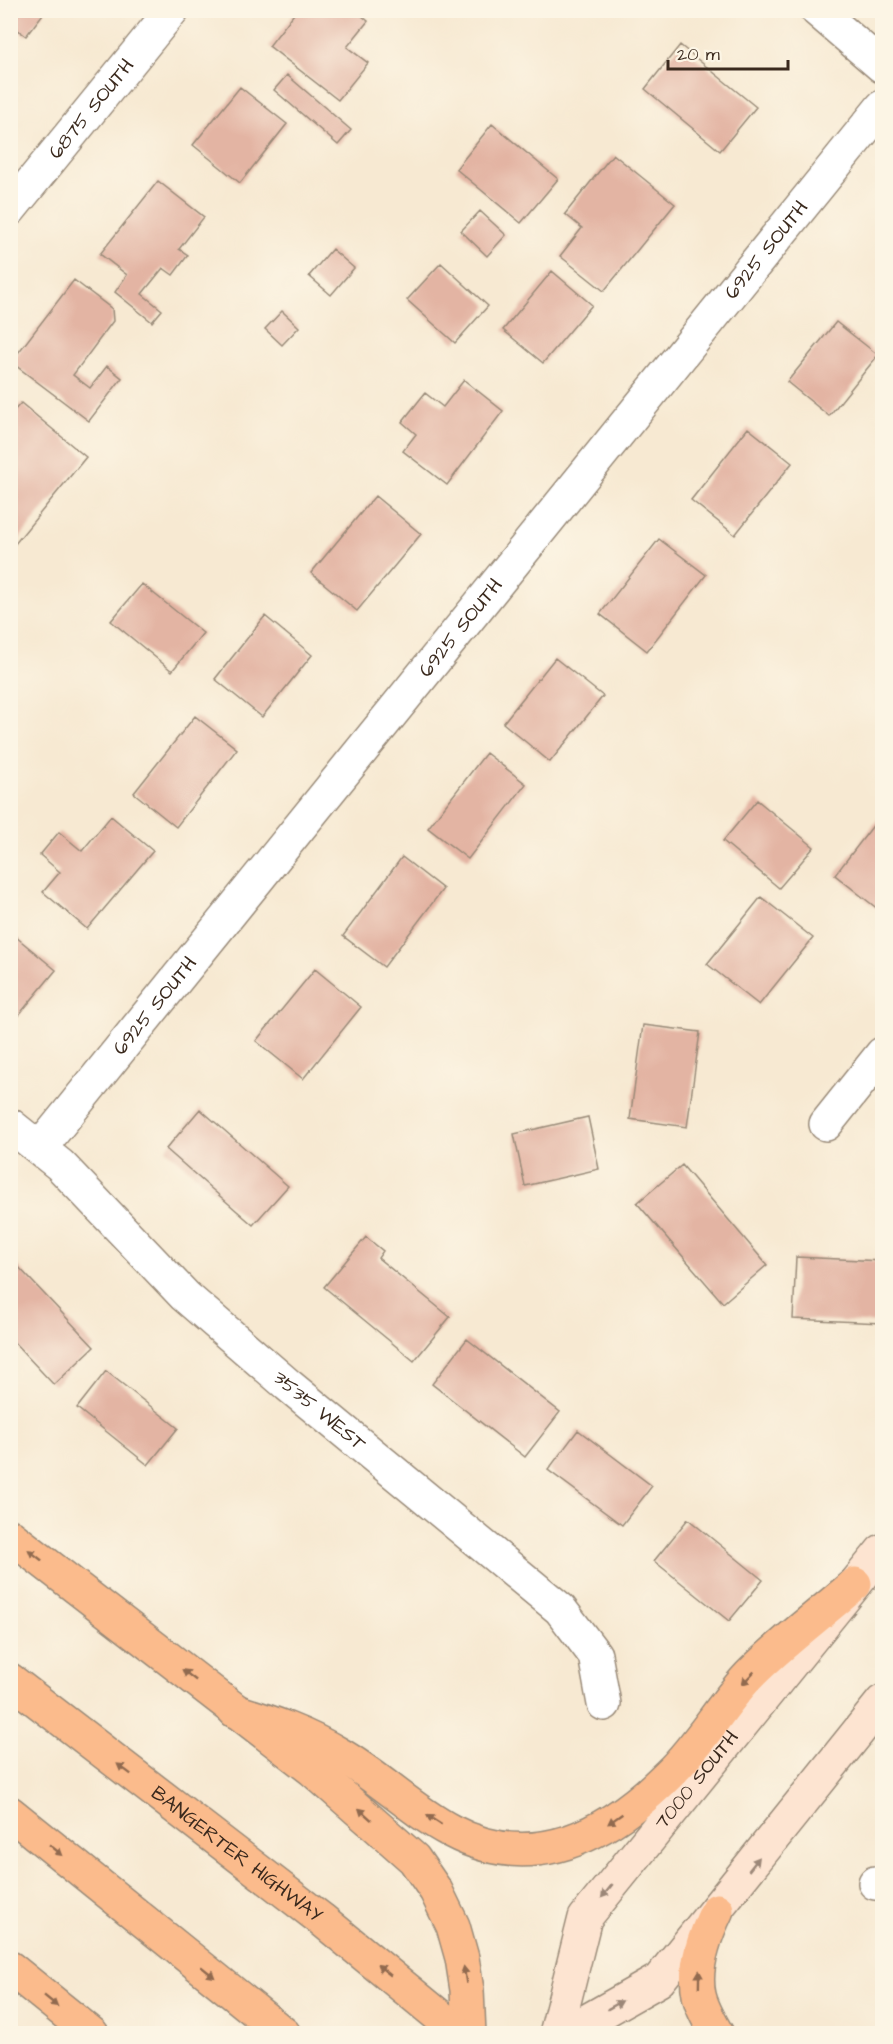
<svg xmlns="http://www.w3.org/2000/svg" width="893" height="2044" font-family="'Architects Daughter',sans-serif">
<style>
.building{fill:#e3b4a3}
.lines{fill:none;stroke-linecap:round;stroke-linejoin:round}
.minor-casing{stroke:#998a78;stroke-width:36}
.secondary-casing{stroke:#998a78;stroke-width:36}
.motorway-casing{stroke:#998a78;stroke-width:36}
.minor{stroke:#fff;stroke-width:33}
.secondary{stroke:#fde4d1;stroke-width:33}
.motorway{stroke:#fbbb8c;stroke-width:33}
.oneway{fill:#916b50}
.oneway2{fill:#9c8778}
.labels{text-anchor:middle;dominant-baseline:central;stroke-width:4.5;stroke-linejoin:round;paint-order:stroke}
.street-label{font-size:20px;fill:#3b2a1e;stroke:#fcf5e5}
</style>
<rect width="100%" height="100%" fill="#fcf5e5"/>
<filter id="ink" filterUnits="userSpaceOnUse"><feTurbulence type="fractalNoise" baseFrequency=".0167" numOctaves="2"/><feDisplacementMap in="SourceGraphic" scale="12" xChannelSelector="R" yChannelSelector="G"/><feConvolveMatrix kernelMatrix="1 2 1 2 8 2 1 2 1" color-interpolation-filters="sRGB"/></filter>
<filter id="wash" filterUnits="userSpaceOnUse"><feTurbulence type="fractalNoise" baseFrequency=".008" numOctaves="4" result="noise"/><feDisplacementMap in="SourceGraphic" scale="24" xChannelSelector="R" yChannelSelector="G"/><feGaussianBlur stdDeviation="1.35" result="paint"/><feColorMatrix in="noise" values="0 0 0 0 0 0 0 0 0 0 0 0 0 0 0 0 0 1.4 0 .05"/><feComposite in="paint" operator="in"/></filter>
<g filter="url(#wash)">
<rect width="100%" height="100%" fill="#f7e9d2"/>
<g id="blocks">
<!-- building -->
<path class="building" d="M 10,10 L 46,10 L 26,36 L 10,24 Z
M 297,10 L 355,10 L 368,21 L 347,47 L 368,63 L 338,100 L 269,46 Z
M 680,45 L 756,107 L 720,151 L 645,89 Z
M 287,75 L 351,130 L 338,145 L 274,90 Z
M 240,87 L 287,124 L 240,183 L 193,145 Z
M 492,124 L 558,179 L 521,223 L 456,169 Z
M 613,154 L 675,204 L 604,291 L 560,256 L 582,228 L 565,214 Z
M 158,181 L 204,217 L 179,249 L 188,255 L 173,275 L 163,268 L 142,294 L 162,310 L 152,322 L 115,292 L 127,275 L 100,254 Z
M 480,211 L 506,235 L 487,256 L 461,231 Z
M 332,249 L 354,268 L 331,295 L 309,276 Z
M 441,263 L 488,306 L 455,343 L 407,300 Z
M 552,271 L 592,305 L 543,363 L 503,330 Z
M 74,280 L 112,309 L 113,321 L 73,375 L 90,388 L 107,366 L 122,378 L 89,421 L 11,362 Z
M 282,311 L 299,327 L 282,345 L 265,329 Z
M 836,322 L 878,355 L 829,416 L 787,382 Z
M 464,380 L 503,411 L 447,485 L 403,451 L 416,434 L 402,422 L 425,393 L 443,407 Z
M 21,403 L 86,457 L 10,550 L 10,415 Z
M 748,428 L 792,463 L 735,535 L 691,500 Z
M 375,496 L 421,534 L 357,611 L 311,573 Z
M 659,539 L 706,575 L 647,651 L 600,614 Z
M 142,584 L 203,633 L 172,671 L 111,621 Z
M 265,616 L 312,655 L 262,717 L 215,679 Z
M 555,658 L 603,696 L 550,762 L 503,723 Z
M 195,716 L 237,749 L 176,827 L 134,793 Z
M 486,753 L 526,784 L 468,859 L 428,828 Z
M 757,800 L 814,847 L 779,888 L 723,841 Z
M 882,814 L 882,905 L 879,910 L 835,875 Z
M 111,816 L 153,851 L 87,929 L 43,892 L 60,872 L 40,855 L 59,832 L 82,851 Z
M 402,857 L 443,889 L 384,967 L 343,936 Z
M 761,897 L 813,938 L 759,1005 L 707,964 Z
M 10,932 L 56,970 L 18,1016 L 10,1009 Z
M 315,969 L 361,1007 L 303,1079 L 256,1041 Z
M 643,1025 L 700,1032 L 687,1127 L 630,1119 Z
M 200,1109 L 288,1186 L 253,1225 L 166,1149 Z
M 588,1117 L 599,1169 L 525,1186 L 514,1134 Z
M 682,1165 L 767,1265 L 723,1303 L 637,1203 Z
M 366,1237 L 383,1251 L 378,1258 L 450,1317 L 414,1361 L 324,1287 Z
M 796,1257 L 882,1261 L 882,1323 L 793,1319 Z
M 14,1262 L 94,1347 L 54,1385 L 10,1338 L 10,1266 Z
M 467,1339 L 560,1412 L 525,1457 L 432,1384 Z
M 106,1371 L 178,1428 L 148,1465 L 77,1408 Z
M 578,1430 L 652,1486 L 622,1525 L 548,1470 Z
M 688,1519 L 763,1580 L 729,1621 L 654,1561 Z"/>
</g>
</g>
<g filter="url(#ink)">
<use href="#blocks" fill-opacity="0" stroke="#998a78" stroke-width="1.5"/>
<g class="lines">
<defs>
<g id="minor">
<path d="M 817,10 L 882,66"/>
<path id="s1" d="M 10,209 L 172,10"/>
<path d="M 826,1124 L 882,1054"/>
<path id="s2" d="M 10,1125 L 60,1165 L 185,1296 L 288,1385 L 560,1609 L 595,1655 L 604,1704"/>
<path id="s3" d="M 40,1148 L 882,107"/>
<path d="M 875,1883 L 882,1884"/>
</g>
<g id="secondary">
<path id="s4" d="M 556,2034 L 585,1918 L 882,1551"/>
<path d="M 564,2034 L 659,1980 L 882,1702"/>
</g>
<g id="motorway">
<path d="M 10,1536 L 313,1770 L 414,1859 L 436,1891 L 453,1926 L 462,1958 L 467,1990 L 469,2034"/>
<path id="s5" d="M 10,1680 L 321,1919 L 461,2034"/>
<path d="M 235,1711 C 271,1722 306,1734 339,1754 C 378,1776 411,1810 451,1831 C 534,1875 608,1835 669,1774 C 698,1746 719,1709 746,1679 C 776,1647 821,1614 855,1584"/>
<path d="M 10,1813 L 284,2034"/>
<path d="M 10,1968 L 92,2034"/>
<path d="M 717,2034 C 710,2022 702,2009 699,1995 C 693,1966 705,1935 717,1910"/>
</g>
</defs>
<!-- minor casing -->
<use href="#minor" class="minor-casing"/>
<!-- secondary casing -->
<use href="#secondary" class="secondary-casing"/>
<!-- motorway casing -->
<use href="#motorway" class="motorway-casing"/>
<!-- minor -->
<use href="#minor" class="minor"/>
<!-- secondary -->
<use href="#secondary" class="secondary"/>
<!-- motorway -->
<use href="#motorway" class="motorway"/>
</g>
<!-- one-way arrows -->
<defs><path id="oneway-solid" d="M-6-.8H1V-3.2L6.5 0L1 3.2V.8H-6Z" transform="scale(1.5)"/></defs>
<g class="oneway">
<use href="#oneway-solid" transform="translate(35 1555) rotate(-142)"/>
<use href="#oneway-solid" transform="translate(189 1675) rotate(-142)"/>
<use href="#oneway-solid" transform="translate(748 1678) rotate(134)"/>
<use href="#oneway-solid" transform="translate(124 1769) rotate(-143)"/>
<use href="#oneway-solid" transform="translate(365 1814) rotate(-138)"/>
<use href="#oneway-solid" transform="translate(615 1819) rotate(145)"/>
<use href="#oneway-solid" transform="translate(434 1820) rotate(-147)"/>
<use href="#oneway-solid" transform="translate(56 1850) rotate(39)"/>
<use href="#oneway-solid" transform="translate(384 1970) rotate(-141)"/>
<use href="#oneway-solid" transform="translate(208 1972) rotate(39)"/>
<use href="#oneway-solid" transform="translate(465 1975) rotate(-99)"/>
<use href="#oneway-solid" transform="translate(699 1979) rotate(-89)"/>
<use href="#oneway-solid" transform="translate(51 2001) rotate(39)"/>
</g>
<g class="oneway2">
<use href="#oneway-solid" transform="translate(754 1864) rotate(-52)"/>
<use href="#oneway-solid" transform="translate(607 1891) rotate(129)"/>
<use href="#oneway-solid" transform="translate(615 2005) rotate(-29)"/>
</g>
</g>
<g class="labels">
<!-- street labels -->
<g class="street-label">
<text stroke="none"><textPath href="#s1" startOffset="129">6875 SOUTH</textPath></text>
<text stroke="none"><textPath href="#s3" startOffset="1155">6925 SOUTH</textPath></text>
<text stroke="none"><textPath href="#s3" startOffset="669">6925 SOUTH</textPath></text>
<text stroke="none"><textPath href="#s3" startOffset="183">6925 SOUTH</textPath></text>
<text stroke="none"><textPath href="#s2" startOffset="422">3535 WEST</textPath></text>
<text stroke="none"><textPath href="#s4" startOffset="297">7000 SOUTH</textPath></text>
<text stroke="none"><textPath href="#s5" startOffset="286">BANGERTER HIGHWAY</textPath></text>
</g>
</g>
<!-- margin -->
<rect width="893" height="2044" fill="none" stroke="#fcf5e5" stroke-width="36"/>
<!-- scale -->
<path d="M668 60v9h120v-9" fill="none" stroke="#3b2a1e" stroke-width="3"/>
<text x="677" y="60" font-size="18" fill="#3b2a1e" stroke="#fcf5e5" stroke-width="4.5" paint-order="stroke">20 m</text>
</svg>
